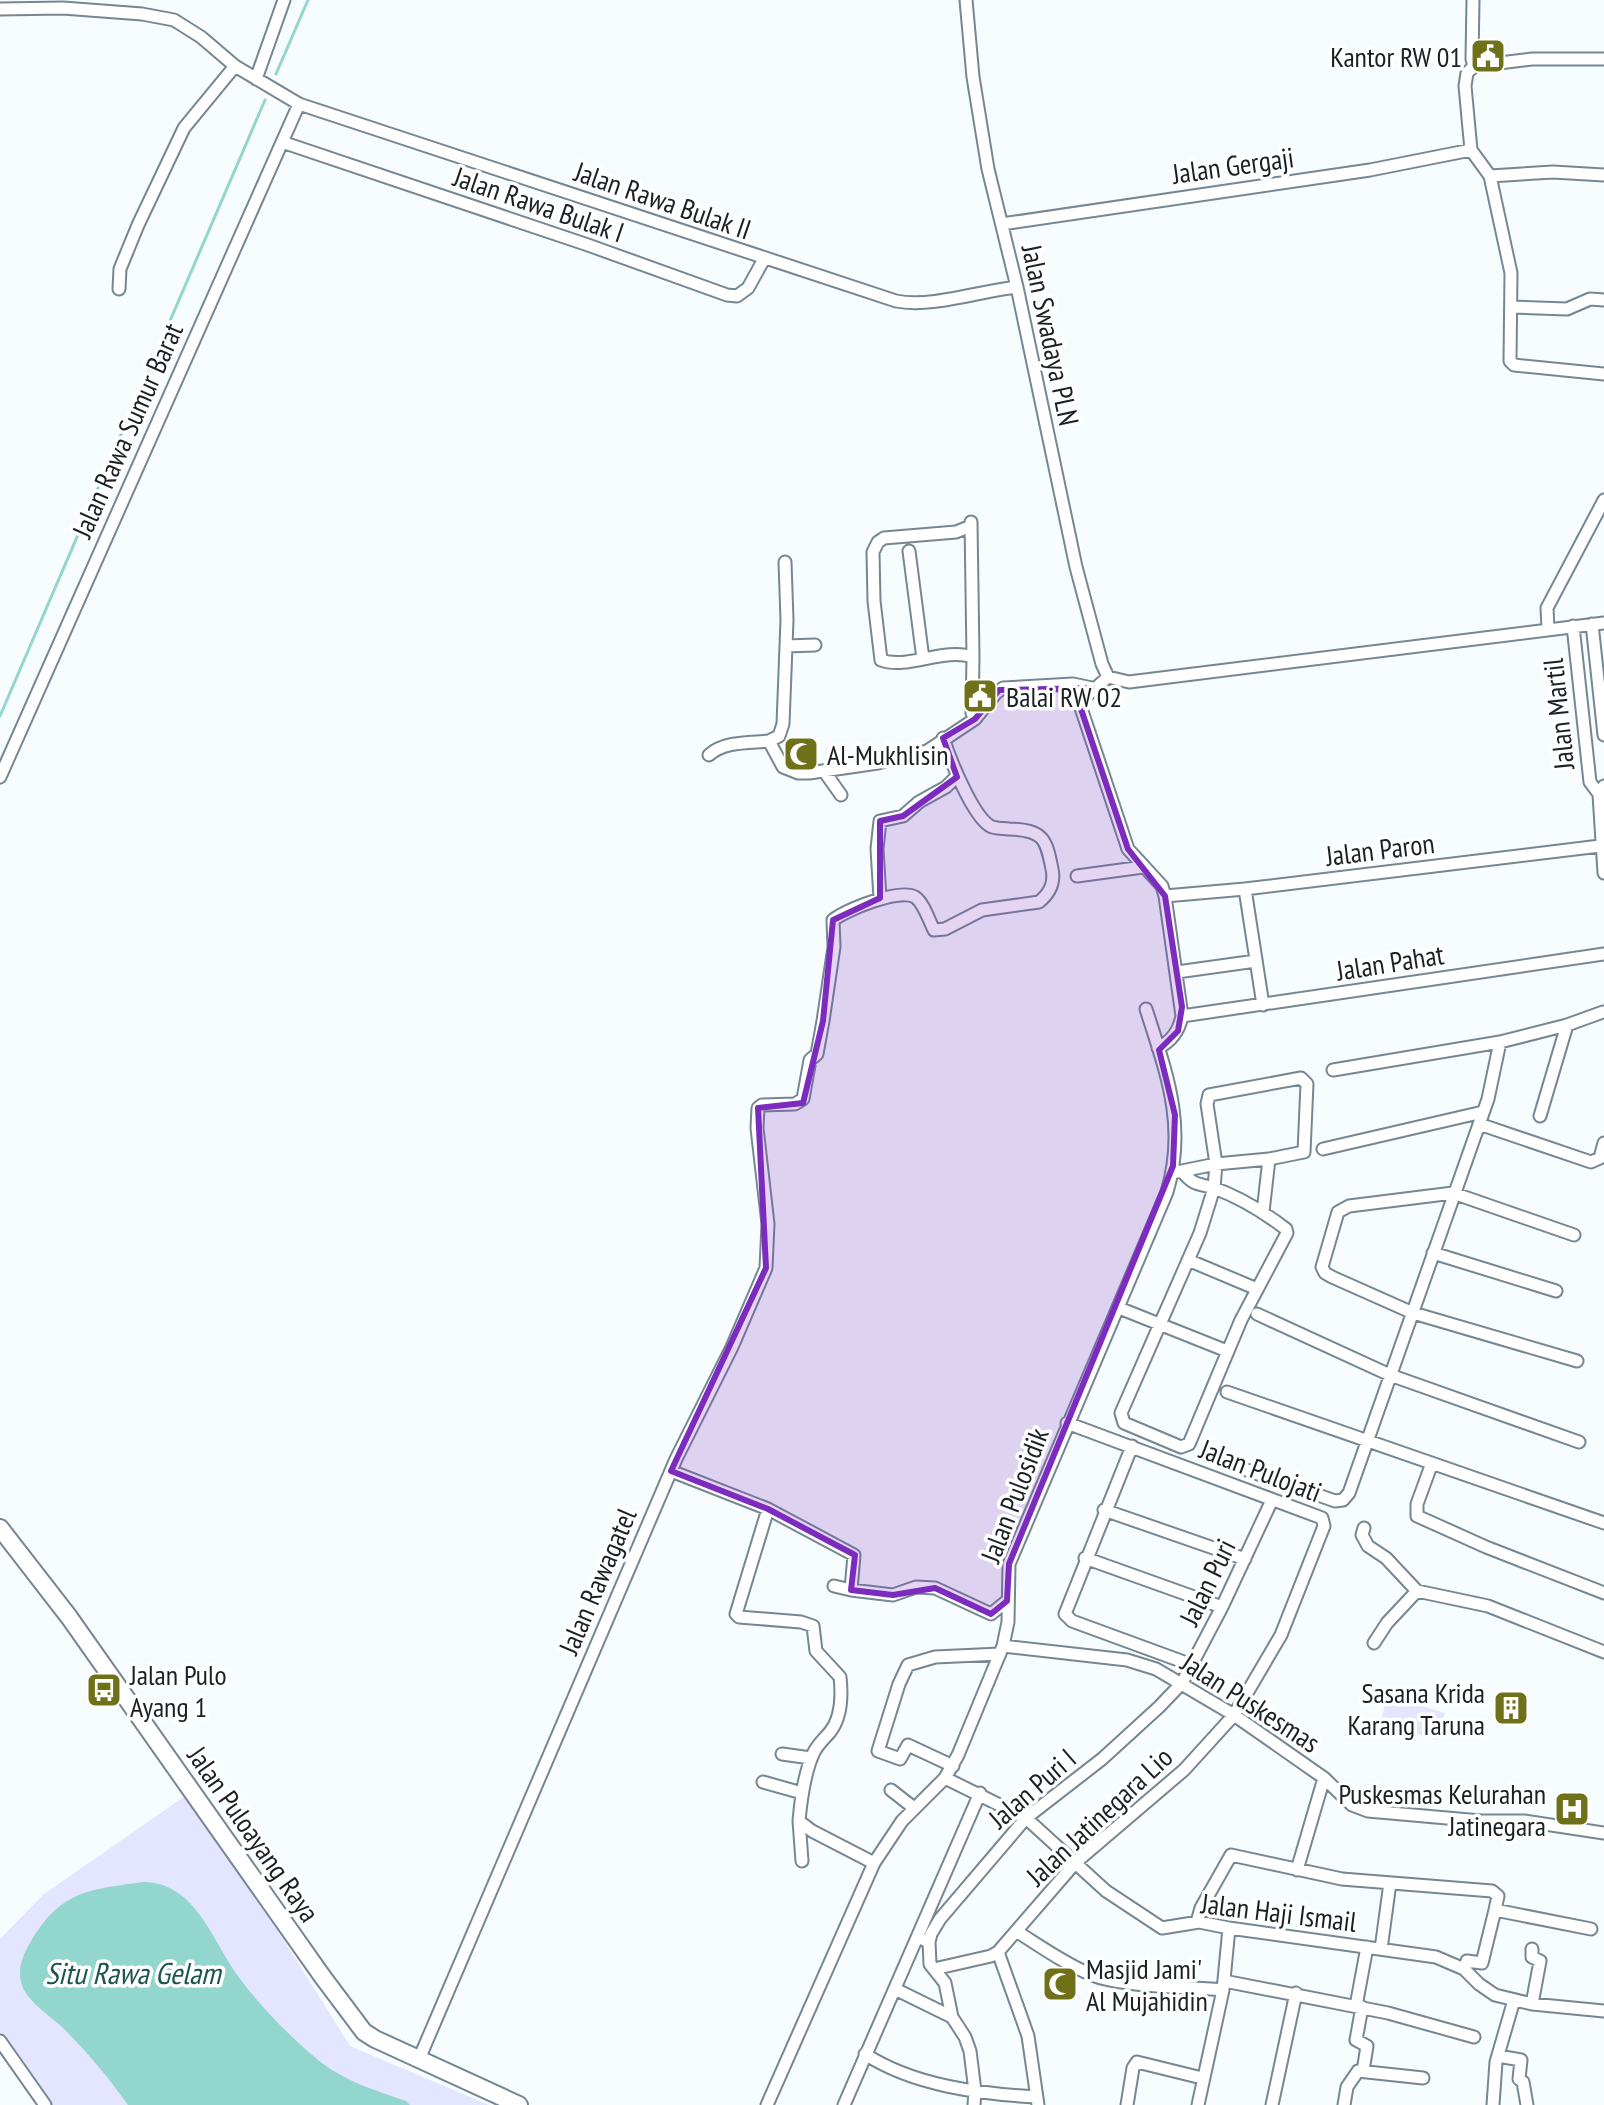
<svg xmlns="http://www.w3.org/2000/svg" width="1604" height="2105" font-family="'PT Sans Narrow',sans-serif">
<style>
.green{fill:#e4e5ff}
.water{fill:#93d6cd}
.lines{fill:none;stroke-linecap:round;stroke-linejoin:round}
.stream{stroke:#93d6cd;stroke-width:3}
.street-casing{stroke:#748793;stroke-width:15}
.secondary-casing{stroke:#748793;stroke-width:20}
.street{stroke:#fff;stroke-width:11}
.secondary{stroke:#fff;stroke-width:16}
.marked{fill:#7b2cbf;fill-opacity:0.2;stroke:#7b2cbf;stroke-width:6;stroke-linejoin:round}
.labels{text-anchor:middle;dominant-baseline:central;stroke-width:7;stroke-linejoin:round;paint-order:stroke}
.poi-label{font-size:28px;fill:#1a2126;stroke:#fff;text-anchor:start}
.street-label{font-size:28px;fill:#1a2126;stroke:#fff}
.water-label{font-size:30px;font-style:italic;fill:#1c544e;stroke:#fff}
</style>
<rect width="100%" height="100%" fill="#f7fcfe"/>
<!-- green -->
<path class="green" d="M 1388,1696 L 1445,1713 L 1437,1740 L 1380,1723 Z
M 191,1792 L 350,2046 L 489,2105 L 40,2105 L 0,2054 L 0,1939 L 44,1894 Z"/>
<!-- water -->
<path class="water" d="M 143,1882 C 195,1882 212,1940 238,1976 C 257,2003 296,2043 322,2063 C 347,2082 377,2091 406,2101 L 410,2105 L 128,2105 C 109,2078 88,2053 64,2029 C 51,2016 33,2006 24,1990 C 16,1974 21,1958 30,1943 C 60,1891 87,1890 143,1882 Z"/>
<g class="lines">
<!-- stream -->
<path class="stream" d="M 276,74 L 308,0
M 0,716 L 265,100"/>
<defs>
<path id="street" d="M 966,0 L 973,77 L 988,169 L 1017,287 L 1076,567 L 1102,664 L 1108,677 L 1129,682 L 1604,623
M 1473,0 L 1472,59 L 1474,66
M 0,9 L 63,8 L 142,14 L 174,20 L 201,37 L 235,66 L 299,104 L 896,301 C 932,308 980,291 1017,287
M 1604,59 L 1532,59 L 1474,66 L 1467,73 L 1465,86 L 1471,150 L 1490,176 L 1511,273 L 1510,361 L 1514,365 L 1604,374
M 256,79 L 284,0
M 282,142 L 588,245 L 727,295 L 737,296 L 748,288 L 764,259
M 1490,176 L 1553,172 L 1604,175
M 1002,224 L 1370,170 L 1471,150
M 119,289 L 120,269 L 138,225 L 184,128 L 235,66
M 1513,307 L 1567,309 L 1590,299 L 1604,300
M 971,522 L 973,657
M 966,528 L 956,532 L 884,538 L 878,542 L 873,552 L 874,601 L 881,660 C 908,670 943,647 973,657 L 972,713 L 975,719
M 909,551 L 923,659
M 1592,624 L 1604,735
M 1573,626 L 1590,782 L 1599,794
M 1548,629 L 1547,608 L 1604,500
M 786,646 L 815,645
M 1108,677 L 1082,700 L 1081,708 L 1128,849 L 1162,886 L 1165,896 L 1182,1016 C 1179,1031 1172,1041 1158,1048
M 769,741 L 779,736 L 783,724 L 787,620 L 785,562
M 709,755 C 724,741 750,743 769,741 L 783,767 L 798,773 L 809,773 L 878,763 L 927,751 L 975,719 L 996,693 L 1003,688 L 1073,684 L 1092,688
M 824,771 L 841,795
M 0,777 L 299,104
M 1604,786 L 1599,794 L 1604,873
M 1077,876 L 1143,867
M 1245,889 L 1263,1005
M 1165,896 L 1245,889 L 1600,846
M 880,898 L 877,849 L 880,821 L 903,816 L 919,802 L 946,787 L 956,777
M 1177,972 L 1256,961
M 1182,1016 L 1604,954
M 1333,1070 L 1500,1042 L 1567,1025 L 1603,1012
M 1540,1116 L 1567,1025
M 1479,1124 L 1591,1162 L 1600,1158 L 1604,1143
M 1323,1149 L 1483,1112
M 1172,1173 L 1216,1164 L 1207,1104 L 1209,1095 L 1301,1078 L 1307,1084 L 1304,1152 L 1269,1159 L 1216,1164 L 1214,1188 L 1200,1233 L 1121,1413 L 1124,1423 L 1181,1447 L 1189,1444 L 1241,1320 L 1287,1233 L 1286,1229 C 1265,1213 1239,1197 1214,1188 C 1197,1183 1194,1186 1182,1171
M 1263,1212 L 1269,1159
M 1574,1235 L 1453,1193 L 1349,1206 L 1338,1212 L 1322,1267 L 1325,1273 L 1332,1277 L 1413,1313 L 1577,1361
M 1433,1253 L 1556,1291
M 1188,1260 L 1257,1289
M 1119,1308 L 1227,1351
M 1257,1314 L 1390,1375 L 1579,1442
M 1227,1392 L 1604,1523
M 1132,1446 L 1065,1614 L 1072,1621 L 1192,1665
M 1224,1462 L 1335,1501 L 1343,1500 L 1349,1493 L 1488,1099 L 1500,1042
M 1432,1463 L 1417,1504 L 1417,1516 L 1486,1547 L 1604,1593
M 671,1471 L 768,1509 L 854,1555 L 851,1590 L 893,1595 L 916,1587 L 935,1588 L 991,1614 L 1007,1601
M 768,1509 L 736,1614 L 739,1617 L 801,1622 L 813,1626 L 816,1651 L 840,1677 C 842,1695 842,1717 830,1732 C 824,1739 818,1744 814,1752 C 804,1773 801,1799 799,1821 L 812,1831 L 874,1863
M 1104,1510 L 1245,1559
M 1364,1528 L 1362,1535 L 1368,1546 L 1386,1558 L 1417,1591
M 1085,1558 L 1222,1607
M 834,1586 L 851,1590
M 1374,1643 L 1387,1623 L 1417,1591 L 1488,1606 L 1604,1652
M 1003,1646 L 1127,1660 L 1156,1669 L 1234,1715 L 1324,1778 L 1352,1805 L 1368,1811 L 1481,1821 L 1524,1821 L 1604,1833
M 782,1754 L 811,1758
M 953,1766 L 908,1745 L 900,1759 L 878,1751 L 899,1684 L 908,1665 L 935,1657 L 1000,1654
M 945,1778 L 1026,1818 L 1106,1891 L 1162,1928 L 1199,1922 L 1229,1928 L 1436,1957 L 1464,1969 L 1479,1984 L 1495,1995 L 1532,2004 L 1604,2011
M 763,1782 L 802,1793
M 891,1790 L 914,1808
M 799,1821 L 802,1861
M 1297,1870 L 1324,1778
M 1197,1922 L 1201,1908 L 1231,1855 L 1342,1879 L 1492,1891 L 1498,1896 L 1495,1910 L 1591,1929
M 1016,1931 C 1040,1946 1065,1964 1092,1975 C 1122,1987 1189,1987 1223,1990
M 924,1940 L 929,1942 L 930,1964 L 945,1983 L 952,2017 L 965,2037 L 970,2051 L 975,2091 L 974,2105
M 929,1942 L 931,1934 L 940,1919 L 1026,1818 L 1102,1759 L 1159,1707 L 1182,1683 L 1222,1607 L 1272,1500
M 1381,1949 L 1390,1883
M 1532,1949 L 1532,1957 L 1540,1961 L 1532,2004
M 998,1952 L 1028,2036 L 1038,2105
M 934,1969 L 991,1956 L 998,1952 L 1076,1862 L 1184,1770 L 1234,1715 L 1281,1635 L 1324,1526 L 1322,1518 L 1067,1423
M 1464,1969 L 1467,1961 L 1482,1963 L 1495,1910
M 1224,1981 L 1388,2013 L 1474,2037
M 895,1989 L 952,2017
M 1356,2006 L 1367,1947
M 1362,2007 L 1356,2040 L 1367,2046 L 1363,2071
M 0,2041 L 45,2105
M 865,2054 C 914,2086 981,2094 1037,2097
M 1498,2056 L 1521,2060 L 1519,2079 L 1523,2082 L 1527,2105
M 419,2059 L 676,1459 L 732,1347 L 766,1268 L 768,1224 L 757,1128 L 758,1108 L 762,1105 L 795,1104 L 803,1099 L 810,1060 L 817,1054 L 823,1021 L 834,947 L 833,920 C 846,910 899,888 915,897 C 924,903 929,921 934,930 L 945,929 L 982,910 L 1039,902 C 1050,893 1055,883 1052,869 C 1046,838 1043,830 1009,829 C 1003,828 995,829 990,826 C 972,815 950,759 943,738
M 767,2105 L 874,1863 L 902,1821 L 945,1778 L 958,1755 L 1003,1646 L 1008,1622 L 1009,1564 L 1167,1192 C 1187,1125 1166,1072 1146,1009
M 844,2105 L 980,1793
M 1127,2105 L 1133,2068 L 1137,2062 L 1202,2078
M 1198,2105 L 1223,1990 L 1229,1928
M 1272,2105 L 1296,1993
M 1344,2105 L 1347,2087 L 1358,2071 L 1423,2078
M 1493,2105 L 1496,2062 L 1514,2000"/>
<path id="secondary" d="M 0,1528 L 69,1617 L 322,1976 L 364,2032 L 375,2039 L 519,2105"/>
</defs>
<!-- street casing -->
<use href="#street" class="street-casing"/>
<!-- secondary casing -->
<use href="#secondary" class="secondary-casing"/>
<!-- street -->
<use href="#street" class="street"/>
<!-- secondary -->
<use href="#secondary" class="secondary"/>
</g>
<!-- marked area -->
<path class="marked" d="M 1092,688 L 1079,703 L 1128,849 L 1165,896 L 1182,1007 L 1178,1031 L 1159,1050 L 1175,1115 L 1173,1166 L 1009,1564 L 1007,1601 L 991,1614 L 935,1588 L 893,1595 L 851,1590 L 855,1555 L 768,1509 L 671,1471 L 766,1268 L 758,1108 L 803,1103 L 823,1021 L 833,920 L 880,898 L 880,821 L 903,816 L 957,777 L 943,738 L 975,719 L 999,690 Z"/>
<!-- icons -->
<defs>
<symbol id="civic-square" viewBox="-11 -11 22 22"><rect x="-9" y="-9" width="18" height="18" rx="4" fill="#6e7117" stroke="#fff"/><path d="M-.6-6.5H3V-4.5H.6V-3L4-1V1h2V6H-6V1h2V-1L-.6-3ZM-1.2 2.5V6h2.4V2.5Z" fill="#fff"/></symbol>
<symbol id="mosque-square" viewBox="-11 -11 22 22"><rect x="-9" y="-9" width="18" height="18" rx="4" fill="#6e7117" stroke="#fff"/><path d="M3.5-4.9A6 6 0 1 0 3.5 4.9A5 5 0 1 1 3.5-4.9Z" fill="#fff"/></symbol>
<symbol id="bus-square" viewBox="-11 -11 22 22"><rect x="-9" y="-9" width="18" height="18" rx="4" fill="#6e7117" stroke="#fff"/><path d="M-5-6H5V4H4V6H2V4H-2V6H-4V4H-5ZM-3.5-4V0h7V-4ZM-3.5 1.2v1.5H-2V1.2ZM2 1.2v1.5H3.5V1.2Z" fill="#fff"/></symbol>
<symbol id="building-square" viewBox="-11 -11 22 22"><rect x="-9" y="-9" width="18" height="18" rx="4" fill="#6e7117" stroke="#fff"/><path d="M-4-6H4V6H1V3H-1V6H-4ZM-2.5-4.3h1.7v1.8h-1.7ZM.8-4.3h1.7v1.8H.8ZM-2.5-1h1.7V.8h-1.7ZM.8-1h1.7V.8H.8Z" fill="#fff"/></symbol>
<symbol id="hospital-square" viewBox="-11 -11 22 22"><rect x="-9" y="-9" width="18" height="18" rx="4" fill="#6e7117" stroke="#fff"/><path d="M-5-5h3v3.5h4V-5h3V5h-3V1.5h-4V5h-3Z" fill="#fff"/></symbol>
</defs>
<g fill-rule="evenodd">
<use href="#civic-square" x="1468" y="36" width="40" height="40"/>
<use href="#civic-square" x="960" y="676" width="40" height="40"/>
<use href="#mosque-square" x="781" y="734" width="40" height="40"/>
<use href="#bus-square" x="84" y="1670" width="40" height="40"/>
<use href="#building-square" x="1491" y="1688" width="40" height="40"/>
<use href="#hospital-square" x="1552" y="1789" width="40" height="40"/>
<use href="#mosque-square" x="1040" y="1964" width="40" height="40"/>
</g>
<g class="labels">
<!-- poi labels -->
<g class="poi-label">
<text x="1462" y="56" text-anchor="end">Kantor RW 01</text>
<text x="1006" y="696">Balai RW 02</text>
<text x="827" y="754">Al-Mukhlisin</text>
<text x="130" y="1674">Jalan Pulo<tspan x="130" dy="32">Ayang 1</tspan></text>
<text x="1485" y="1692" text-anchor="end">Sasana Krida<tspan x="1485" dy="32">Karang Taruna</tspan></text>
<text x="1546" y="1793" text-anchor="end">Puskesmas Kelurahan<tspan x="1546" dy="32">Jatinegara</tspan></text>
<text x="1086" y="1968">Masjid Jami'<tspan x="1086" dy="32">Al Mujahidin</tspan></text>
</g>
<!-- street labels -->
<g class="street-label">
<text transform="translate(1233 165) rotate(-8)">Jalan Gergaji</text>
<text transform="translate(663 200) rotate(19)">Jalan Rawa Bulak II</text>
<text transform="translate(539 204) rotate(19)">Jalan Rawa Bulak I</text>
<text transform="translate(1051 335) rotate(78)">Jalan Swadaya PLN</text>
<text transform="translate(127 430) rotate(-66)">Jalan Rawa Sumur Barat</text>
<text transform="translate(1558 714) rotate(-96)">Jalan Martil</text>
<text transform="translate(1380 849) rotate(-7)">Jalan Paron</text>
<text transform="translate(1390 962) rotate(-9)">Jalan Pahat</text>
<text transform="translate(1261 1470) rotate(21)">Jalan Pulojati</text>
<text transform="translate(1014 1495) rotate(-69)">Jalan Pulosidik</text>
<text transform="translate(597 1581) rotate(-67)">Jalan Rawagatel</text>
<text transform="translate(1207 1582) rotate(-64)">Jalan Puri</text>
<text transform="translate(1251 1702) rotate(33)">Jalan Puskesmas</text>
<text transform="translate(1032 1788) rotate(-41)">Jalan Puri I</text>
<text transform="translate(1099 1816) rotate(-43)">Jalan Jatinegara Lio</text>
<text transform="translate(254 1834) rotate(55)">Jalan Puloayang Raya</text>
<text transform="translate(1279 1912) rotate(7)">Jalan Haji Ismail</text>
</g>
<!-- water labels -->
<g class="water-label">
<text x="133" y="1972">Situ Rawa Gelam</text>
</g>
</g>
</svg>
